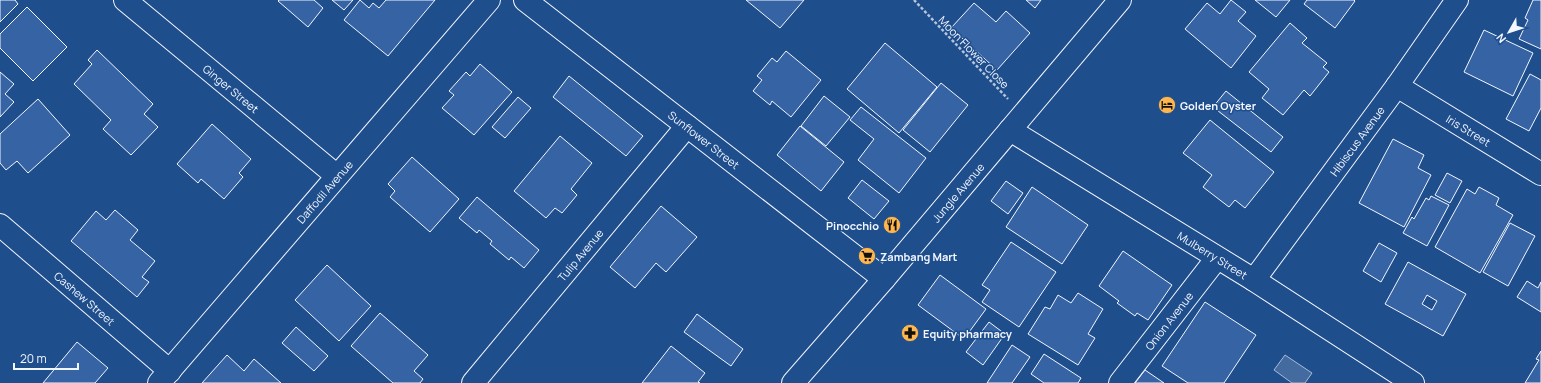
<svg xmlns="http://www.w3.org/2000/svg" width="1541" height="383" font-family="Manrope,sans-serif">
<style>
.water{fill:#446ba0;stroke:#a8bbd7}
.building{fill:#3563a3;stroke:#f2f6ff;fill-rule:evenodd}
.lines{fill:none;stroke-linecap:round;stroke-linejoin:round}
.minor-casing{stroke:#f2f6ff;stroke-width:24}
.path{stroke:#b3c4dc;stroke-width:2.5;stroke-dasharray:3 2;stroke-linecap:butt}
.minor{stroke:#1f4e8c;stroke-width:22}
.labels{text-anchor:middle;dominant-baseline:central;stroke-width:3;stroke-linejoin:round;paint-order:stroke}
.street-label{font-size:11px;fill:#f2f6ff;stroke:#1f4e8c}
.poi-label{font-size:11px;font-weight:bold;fill:#f2f6ff;stroke:#1f4e8c;text-anchor:start}
</style>
<rect width="100%" height="100%" fill="#1f4e8c"/>
<!-- water -->
<path class="water" d="M 1285,355 L 1312,373 L 1305,383 L 1292,383 L 1274,370 Z"/>
<!-- building -->
<path class="building" d="M 0,0 L 15,0 L 18,4 L 0,22 Z
M 279,0 L 314,0 L 323,8 L 308,27 L 278,1 Z
M 332,0 L 353,0 L 344,10 Z
M 360,0 L 369,8 L 373,3 L 379,8 L 386,0 L 435,0 L 388,56 L 344,20 Z
M 746,0 L 804,0 L 780,28 Z
M 1026,0 L 1041,0 L 1035,8 Z
M 1231,0 L 1246,12 L 1238,21 L 1256,36 L 1231,68 L 1185,29 L 1207,3 L 1220,14 Z
M 1255,0 L 1290,0 L 1276,17 Z
M 1307,0 L 1354,0 L 1355,1 L 1335,28 L 1304,4 Z
M 1533,0 L 1541,0 L 1541,49 L 1519,39 L 1528,20 L 1525,18 Z
M 974,3 L 996,22 L 1006,11 L 1030,33 L 997,70 L 951,28 Z
M 27,7 L 67,47 L 33,81 L 0,48 L 0,34 Z
M 1290,23 L 1307,38 L 1302,43 L 1327,63 L 1323,67 L 1329,72 L 1310,96 L 1304,90 L 1283,115 L 1262,98 L 1269,89 L 1249,72 Z
M 1484,30 L 1533,53 L 1513,96 L 1464,72 Z
M 885,43 L 937,87 L 899,133 L 847,89 Z
M 97,50 L 153,104 L 144,114 L 158,127 L 131,155 L 103,129 L 111,120 L 74,84 L 92,64 L 88,60 Z
M 786,51 L 821,80 L 791,117 L 772,101 L 770,105 L 753,91 L 762,80 L 757,76 L 772,58 L 777,62 Z
M 480,64 L 512,92 L 474,135 L 442,108 L 454,95 L 449,91 L 466,72 L 470,76 Z
M 0,72 L 14,84 L 5,94 L 14,102 L 0,117 Z
M 1530,74 L 1541,80 L 1541,108 L 1529,131 L 1506,119 Z
M 569,76 L 643,136 L 626,156 L 553,97 Z
M 941,83 L 968,105 L 930,152 L 903,130 Z
M 1226,91 L 1283,137 L 1271,152 L 1213,107 Z
M 824,96 L 850,117 L 826,146 L 801,126 Z
M 518,97 L 531,108 L 505,138 L 492,127 Z
M 38,99 L 70,135 L 28,173 L 17,161 L 6,170 L 0,163 L 0,134 Z
M 861,107 L 926,158 L 899,193 L 858,160 L 874,139 L 850,120 Z
M 1210,120 L 1274,172 L 1245,208 L 1235,200 L 1229,207 L 1203,187 L 1212,175 L 1183,153 Z
M 212,124 L 251,159 L 239,173 L 243,177 L 224,199 L 201,179 L 198,183 L 177,164 Z
M 800,126 L 844,162 L 821,191 L 777,155 Z
M 560,136 L 592,163 L 571,189 L 577,195 L 562,213 L 555,208 L 546,218 L 514,191 Z
M 1393,139 L 1424,155 L 1418,168 L 1431,175 L 1404,227 L 1359,203 Z
M 412,157 L 459,199 L 430,232 L 390,197 L 395,191 L 388,184 Z
M 1447,173 L 1462,181 L 1450,203 L 1435,195 Z
M 862,180 L 889,201 L 874,219 L 848,198 Z
M 1006,181 L 1023,193 L 1008,214 L 991,201 Z
M 1032,187 L 1088,225 L 1062,264 L 1006,227 Z
M 1479,187 L 1499,198 L 1496,205 L 1513,215 L 1480,273 L 1435,247 L 1467,189 L 1475,194 Z
M 1431,196 L 1449,205 L 1427,246 L 1403,233 L 1412,217 L 1414,219 L 1426,198 L 1429,200 Z
M 477,197 L 539,250 L 524,268 L 511,257 L 509,260 L 490,244 L 492,241 L 479,230 L 477,233 L 459,218 Z
M 661,206 L 697,237 L 666,272 L 656,263 L 635,288 L 610,267 Z
M 115,210 L 138,230 L 130,240 L 155,261 L 142,277 L 149,282 L 137,297 L 71,241 L 96,211 L 106,220 Z
M 1510,223 L 1535,236 L 1508,286 L 1483,272 Z
M 1011,242 L 1056,272 L 1019,327 L 982,302 L 990,290 L 982,285 Z
M 1379,243 L 1397,253 L 1381,282 L 1363,271 Z
M 1123,251 L 1172,285 L 1148,320 L 1137,313 L 1135,316 L 1117,303 L 1119,301 L 1099,286 Z
M 1408,262 L 1466,294 L 1443,336 L 1385,304 ZM 1427,295 L 1437,301 L 1432,310 L 1422,304 Z
M 327,265 L 371,306 L 339,341 L 295,300 Z
M 940,275 L 986,309 L 964,339 L 918,305 Z
M 1527,281 L 1538,288 L 1541,282 L 1541,312 L 1517,297 Z
M 1078,293 L 1103,309 L 1088,334 L 1095,338 L 1078,365 L 1028,334 L 1045,307 L 1050,309 L 1058,295 L 1071,303 Z
M 1205,302 L 1256,335 L 1224,383 L 1188,383 L 1162,366 Z
M 380,313 L 428,355 L 414,371 L 423,379 L 420,383 L 393,383 L 351,346 Z
M 697,314 L 743,349 L 731,366 L 684,332 Z
M 989,322 L 1005,334 L 983,365 L 966,352 Z
M 296,327 L 328,356 L 314,371 L 282,343 Z
M 77,342 L 108,368 L 95,383 L 43,383 Z
M 1012,345 L 1030,357 L 1012,383 L 987,383 Z
M 671,346 L 705,373 L 698,382 L 700,383 L 642,383 Z
M 1541,351 L 1541,383 L 1525,383 L 1539,360 L 1536,359 Z
M 1044,354 L 1081,378 L 1078,383 L 1044,383 L 1031,374 Z
M 227,355 L 244,371 L 254,359 L 281,383 L 202,383 Z
M 1145,370 L 1164,383 L 1135,383 Z"/>
<g class="lines">
<defs>
<g id="minor">
<path id="s1" d="M 125,0 L 337,176"/>
<path id="s2" d="M 525,0 L 884,279"/>
<path id="s3" d="M 1397,86 L 1541,174"/>
<path id="s4" d="M 1010,130 L 1254,280 L 1413,383"/>
<path id="s5" d="M 0,225 L 170,371"/>
<path id="s6" d="M 1254,280 L 1397,86 L 1457,0"/>
<path id="s7" d="M 159,383 L 489,0"/>
<path id="s8" d="M 473,383 L 687,126"/>
<path id="s9" d="M 793,383 L 884,279 L 1120,0"/>
<path id="s10" d="M 1120,383 L 1217,258"/>
</g>
</defs>
<!-- minor casing -->
<use href="#minor" class="minor-casing"/>
<!-- path -->
<path class="path" d="M 914,0 L 1008,99"/>
<!-- minor -->
<use href="#minor" class="minor"/>
</g>
<!-- icons -->
<defs>
<symbol id="hotel-disc" viewBox="-11 -11 22 22"><circle r="9.5" fill="#ffb74d" stroke="#1f4e8c"/><path d="M-6-4.5h1.5V1H6V5H4.5V3h-9V5H-6ZM-4 0a1.8 1.8 0 1 1 3.6 0ZM.5 0V-2.5h3Q6-2.5 6 0Z" fill="#111"/></symbol>
<symbol id="restaurant-disc" viewBox="-11 -11 22 22"><circle r="9.5" fill="#ffb74d" stroke="#1f4e8c"/><path d="M-5-6h1v4h1v-4h1v4h1v-4h1v5L-1.5 .5V6h-2V.5L-5-1ZM5-6V6H3V1.5H1.5Q1.5-4 5-6Z" fill="#111"/></symbol>
<symbol id="supermarket-disc" viewBox="-11 -11 22 22"><circle r="9.5" fill="#ffb74d" stroke="#1f4e8c"/><path d="M-6-5.5h2.5l.6 2H6L4.5 2H-2.5L-4.4-4H-6ZM-1.5 3.2a1.3 1.3 0 1 0 .1 0ZM3 3.2a1.3 1.3 0 1 0 .1 0Z" fill="#111"/></symbol>
<symbol id="pharmacy-disc" viewBox="-11 -11 22 22"><circle r="9.5" fill="#ffb74d" stroke="#1f4e8c"/><path d="M-2-6h4v4h4v4h-4v4h-4v-4h-4v-4h4Z" fill="#111"/></symbol>
</defs>
<g fill-rule="evenodd">
<use href="#hotel-disc" x="1157" y="95" width="20" height="20"/>
<use href="#restaurant-disc" x="882" y="215" width="20" height="20"/>
<use href="#supermarket-disc" x="857" y="246" width="20" height="20"/>
<use href="#pharmacy-disc" x="900" y="323" width="20" height="20"/>
</g>
<g class="labels">
<!-- street labels -->
<g class="street-label">
<text transform="translate(974 52) rotate(46)">Moon Flower Close</text>
<text stroke="none"><textPath href="#s1" startOffset="138">Ginger Street</textPath></text>
<text stroke="none"><textPath href="#s3" startOffset="84">Iris Street</textPath></text>
<text stroke="none"><textPath href="#s2" startOffset="227">Sunflower Street</textPath></text>
<text stroke="none"><textPath href="#s6" startOffset="173">Hibiscus Avenue</textPath></text>
<text stroke="none"><textPath href="#s7" startOffset="253">Daffodil Avenue</textPath></text>
<text stroke="none"><textPath href="#s9" startOffset="252">Jungle Avenue</textPath></text>
<text stroke="none"><textPath href="#s8" startOffset="167">Tulip Avenue</textPath></text>
<text stroke="none"><textPath href="#s4" startOffset="238">Mulberry Street</textPath></text>
<text stroke="none"><textPath href="#s5" startOffset="112">Cashew Street</textPath></text>
<text stroke="none"><textPath href="#s10" startOffset="79">Onion Avenue</textPath></text>
</g>
<!-- poi labels -->
<g class="poi-label">
<text x="1180" y="105">Golden Oyster</text>
<text x="879" y="225" text-anchor="end">Pinocchio</text>
<text x="880" y="256">Zambang Mart</text>
<text x="923" y="333">Equity pharmacy</text>
</g>
</g>
<!-- north arrow -->
<g transform="translate(1509 32) rotate(231)" stroke="#1f4e8c" stroke-width="3" paint-order="stroke">
<path d="M0-3L7 15L0 10L-7 15Z" fill="#f2f6ff"/>
<text y="-6" font-size="11" font-weight="bold" text-anchor="middle" fill="#f2f6ff">N</text>
</g>
<!-- scale -->
<path d="M14 363v6h64v-6" fill="none" stroke="#f2f6ff" stroke-width="2"/>
<text x="20" y="363" font-size="12" fill="#f2f6ff" stroke="#1f4e8c" stroke-width="3" paint-order="stroke">20 m</text>
</svg>
